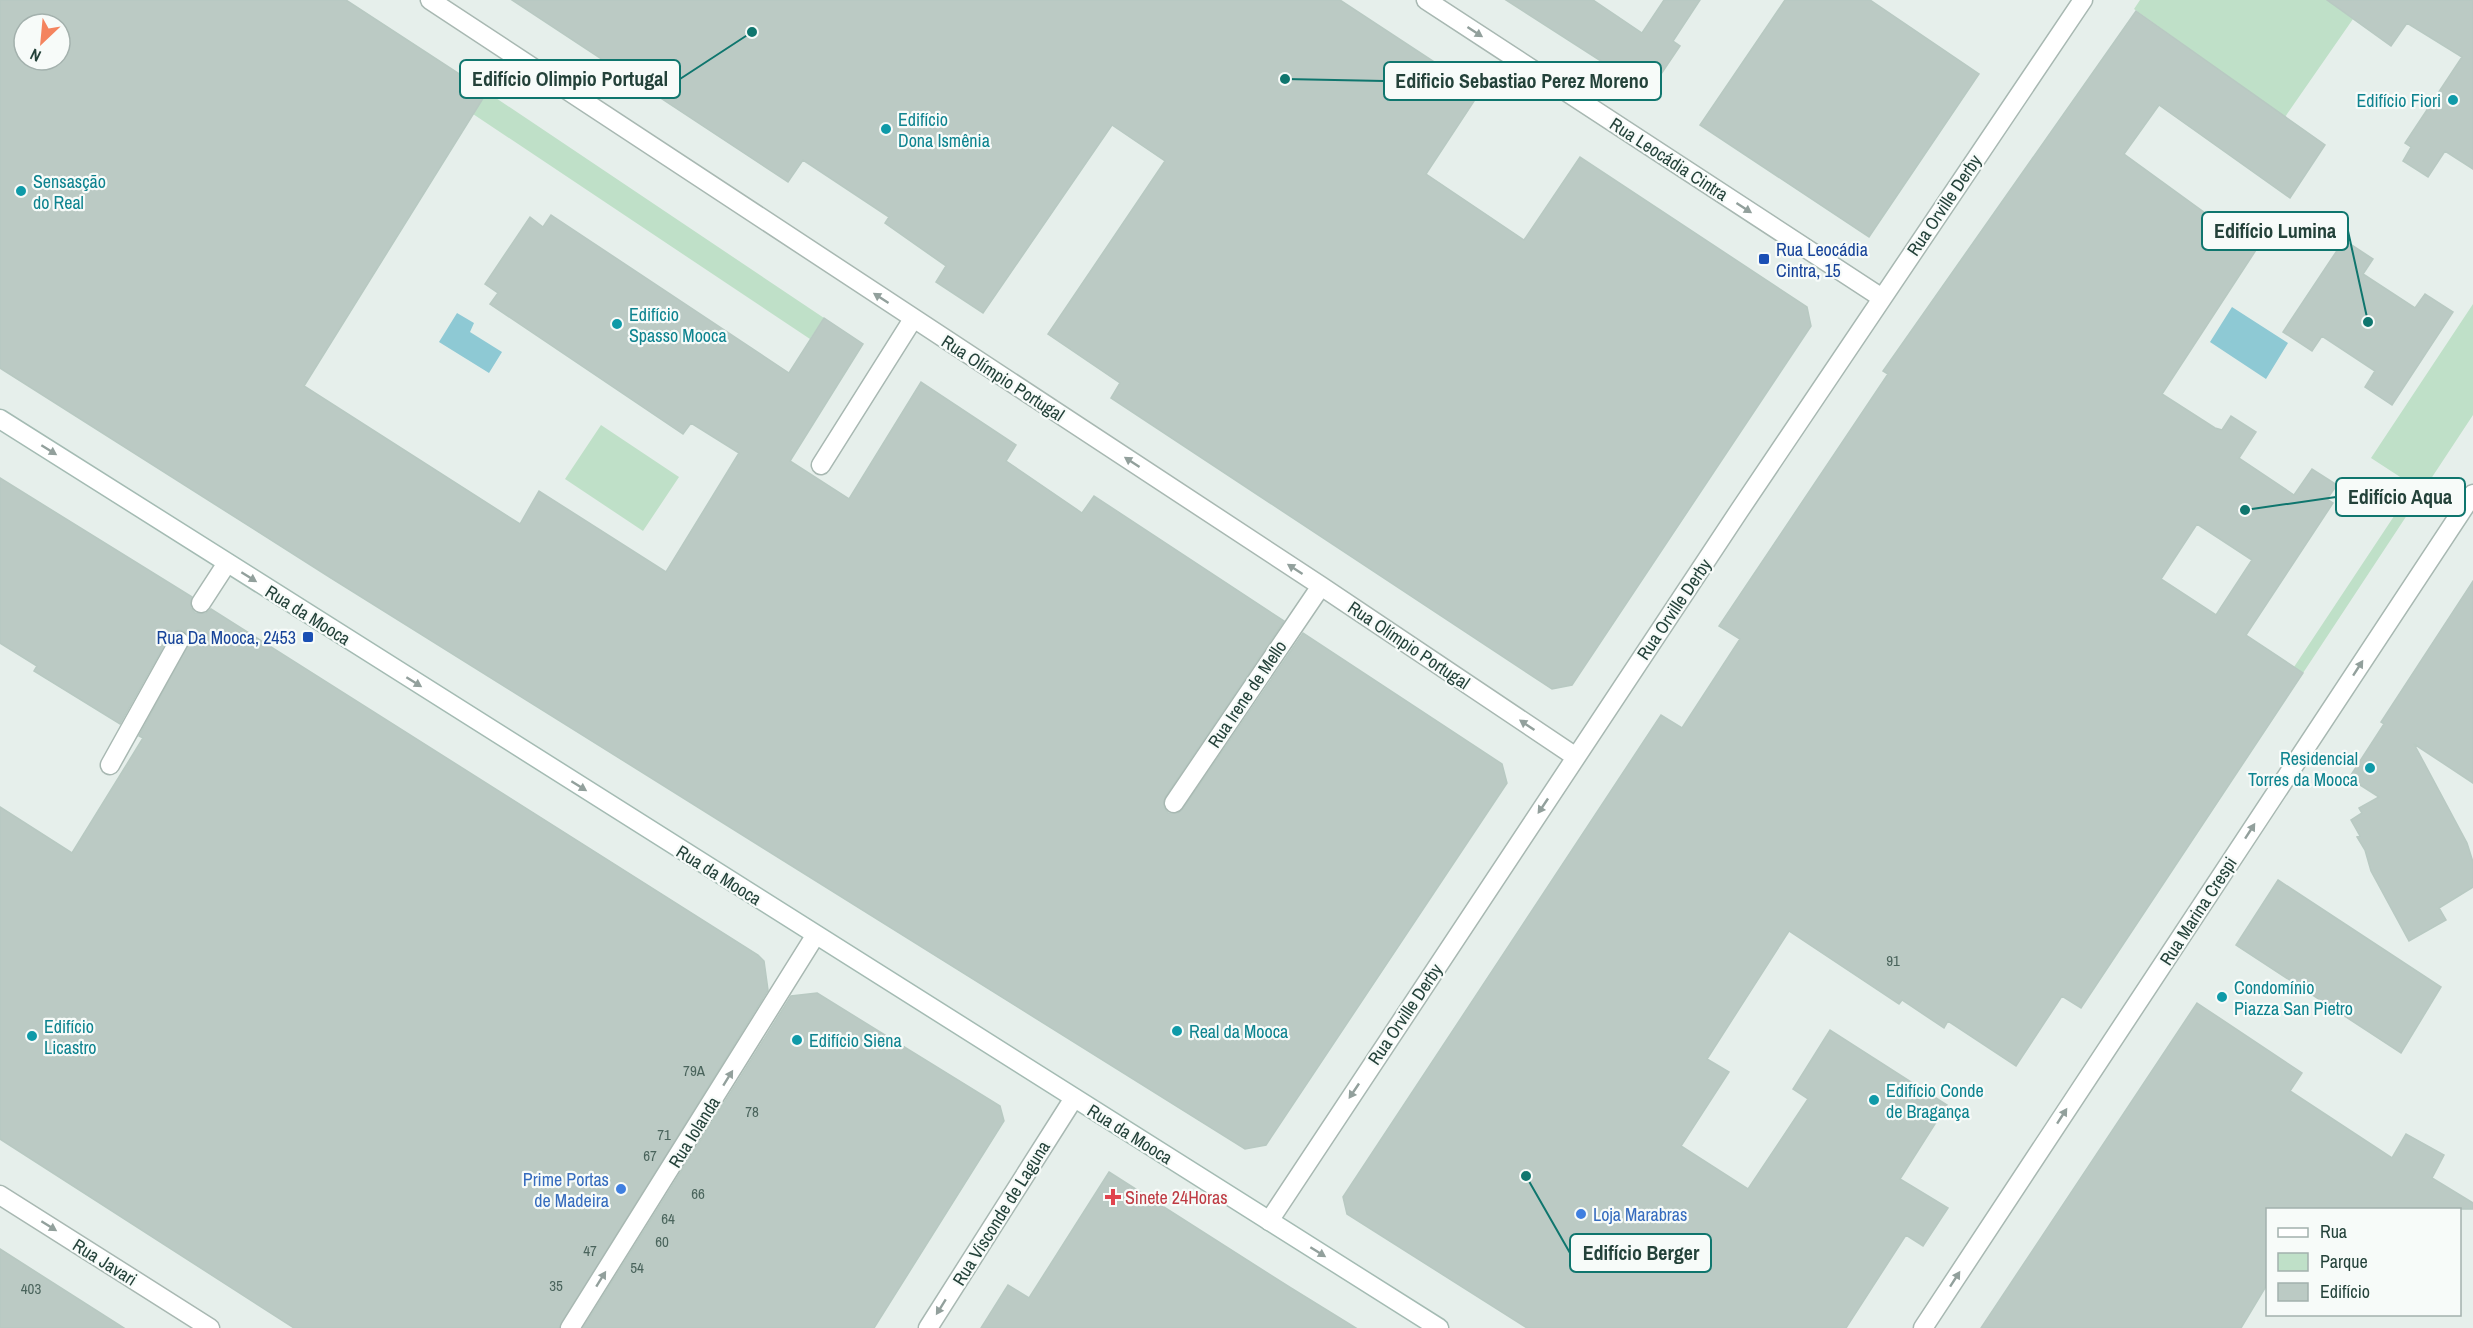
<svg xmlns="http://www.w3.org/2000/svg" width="2473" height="1328" font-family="'Archivo Narrow',sans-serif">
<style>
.green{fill:#bfe0c8}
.water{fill:#8ec9d4}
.building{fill:#bbcac4;stroke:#b8c9c2;stroke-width:1.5;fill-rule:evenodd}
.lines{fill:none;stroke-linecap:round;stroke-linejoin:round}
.lane-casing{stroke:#a8b8b2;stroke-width:21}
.street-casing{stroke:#a8b8b2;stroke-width:21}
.secondary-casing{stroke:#a4bbb3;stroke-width:21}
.lane{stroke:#fff;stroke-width:18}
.street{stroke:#fff;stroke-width:18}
.secondary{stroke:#fff;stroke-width:18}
.oneway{fill:#92a09c}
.culture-dot{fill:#0f9aa8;stroke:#f7fbf9;stroke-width:2}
.transit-dot{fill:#1a4fb4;stroke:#f7fbf9;stroke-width:2}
.shop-dot{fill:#3f7fe0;stroke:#f7fbf9;stroke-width:2}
.health-dot{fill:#e0444e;stroke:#f7fbf9;stroke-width:2}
.labels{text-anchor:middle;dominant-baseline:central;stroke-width:4.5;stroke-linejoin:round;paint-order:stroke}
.number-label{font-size:15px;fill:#4a645c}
.culture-label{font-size:18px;fill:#0d838f;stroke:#f7fbf9;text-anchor:start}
.street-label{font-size:18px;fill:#24423a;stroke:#f7fbf9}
.transit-label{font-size:18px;fill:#164399;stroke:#f7fbf9;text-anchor:start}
.shop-label{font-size:18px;fill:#366cbe;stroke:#f7fbf9;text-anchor:end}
.health-label{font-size:18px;fill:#be3a42;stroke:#f7fbf9;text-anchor:start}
.leader{fill:none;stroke:#0f766e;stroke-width:2}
.callout-dot{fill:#0f766e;stroke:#f7fbf9;stroke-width:2}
.callout{fill:#f7fbf9;stroke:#0f766e;stroke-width:2}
.callout-label{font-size:20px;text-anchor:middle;font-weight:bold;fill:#24423a}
</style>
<rect width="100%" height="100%" fill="#e6efeb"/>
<!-- green -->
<path class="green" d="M 2140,0 L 2327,0 L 2353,19 L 2285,117 L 2134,9 Z
M 487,92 L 824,318 L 810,339 L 473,114 Z
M 2473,304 L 2473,415 L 2303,673 L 2294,667 L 2414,486 L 2371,458 Z
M 601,425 L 679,477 L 643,531 L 565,479 Z"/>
<!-- water -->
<path class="water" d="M 2232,307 L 2288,343 L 2266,379 L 2210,342 Z
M 457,313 L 474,323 L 470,332 L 502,352 L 489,373 L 439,342 Z"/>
<!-- building -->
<path class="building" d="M 0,0 L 346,0 L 487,92 L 304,386 L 520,524 L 539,491 L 666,572 L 739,453 L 691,423 L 683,434 L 490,304 L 498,293 L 485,284 L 530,217 L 543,227 L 551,215 L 789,373 L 824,318 L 863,344 L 790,461 L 849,499 L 921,382 L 1016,445 L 1006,461 L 1082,513 L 1094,496 L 1284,621 L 1165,797 L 1164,807 L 1168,813 L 1178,813 L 1183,809 L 1303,633 L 1502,764 L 1507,783 L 1266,1145 L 1245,1149 L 331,578 L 0,368 ZM 24,24 L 60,24 L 60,60 L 24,60 Z
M 512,0 L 1340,0 L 1480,92 L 1426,174 L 1524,240 L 1580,157 L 1807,307 L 1811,326 L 1572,685 L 1552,689 L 1111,398 L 1120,383 L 1048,334 L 1165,161 L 1112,125 L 983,313 L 936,282 L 946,266 L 885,223 L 889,217 L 803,160 L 788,182 Z
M 1506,0 L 1593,0 L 1642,33 L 1664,0 L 1700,0 L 1673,41 L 1680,46 L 1649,92 Z
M 1785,0 L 1870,0 L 1979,74 L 1869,237 L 1700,125 Z
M 2327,0 L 2473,0 L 2473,169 L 2445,151 L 2428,177 L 2403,161 L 2411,147 L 2405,143 L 2462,57 L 2407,23 L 2391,46 Z
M 2136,11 L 2325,145 L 2290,198 L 2159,105 L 2124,154 L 2256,250 L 2162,394 L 2215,428 L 2222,430 L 2231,416 L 2256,432 L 2239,458 L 2294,495 L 2312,469 L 2337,485 L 2327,499 L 2333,503 L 2246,635 L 2303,673 L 2081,1008 L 2062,996 L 2016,1066 L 1948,1021 L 1944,1028 L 1902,1000 L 1899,1004 L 1789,931 L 1707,1059 L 1729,1072 L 1681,1146 L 1748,1189 L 1808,1099 L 1793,1089 L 1830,1030 L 1947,1105 L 1900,1179 L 1948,1208 L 1923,1246 L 1906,1235 L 1846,1328 L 1527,1328 L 1347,1214 L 1343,1197 L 1661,715 L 1682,728 L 1740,639 L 1719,626 L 1888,374 L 1883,371 ZM 2197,524 L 2252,560 L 2216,615 L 2161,579 Z
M 2344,240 L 2373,259 L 2363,274 L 2415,308 L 2425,294 L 2453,312 L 2392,405 L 2365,387 L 2375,371 L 2322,336 L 2312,351 L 2283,332 Z
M 0,478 L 192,597 L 191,608 L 195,613 L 206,613 L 211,609 L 758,955 L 764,961 L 768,990 L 559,1328 L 294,1328 L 0,1139 L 0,807 L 72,853 L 143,738 L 139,736 L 190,641 L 184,631 L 178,630 L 170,635 L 120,724 L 34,671 L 37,666 L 0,643 Z
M 2473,581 L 2473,783 L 2414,744 L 2467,843 L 2473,862 L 2473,887 L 2439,908 L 2446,920 L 2409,941 L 2371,871 L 2365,850 L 2357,837 L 2360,836 L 2351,820 L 2362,813 L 2359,808 L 2379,797 L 2349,778 L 2384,724 L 2381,722 Z
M 2278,880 L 2441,987 L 2401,1053 L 2236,945 Z
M 817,993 L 1000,1106 L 1004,1121 L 874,1328 L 583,1328 L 791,996 Z
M 2197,1003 L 2302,1073 L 2290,1091 L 2392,1158 L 2406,1134 L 2444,1155 L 2432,1178 L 2473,1203 L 2473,1209 L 2268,1209 L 2268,1283 L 2241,1328 L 1981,1328 Z
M 1109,1172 L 1291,1288 L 1356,1328 L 981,1328 L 1008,1285 L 1029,1298 Z
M 0,1249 L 124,1328 L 0,1328 Z"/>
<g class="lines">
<defs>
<path id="lane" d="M 821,465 L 913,319
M 201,603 L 227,563
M 110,765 L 179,641"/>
<path id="street" d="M 430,0 L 1321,586 L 1576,757
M 1426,0 L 1882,298
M 1174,803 L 1321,586
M 0,1195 L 210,1328
M 1269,1221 L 1739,511 L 2083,0
M 570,1328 L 815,936
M 928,1328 L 1074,1098
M 1923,1328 L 2473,494"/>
<path id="secondary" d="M 0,419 L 1439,1328"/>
</defs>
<!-- lane casing -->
<use href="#lane" class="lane-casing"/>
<!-- street casing -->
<use href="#street" class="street-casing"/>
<!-- secondary casing -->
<use href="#secondary" class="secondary-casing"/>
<!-- lane -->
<use href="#lane" class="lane"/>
<!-- street -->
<use href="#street" class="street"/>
<!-- secondary -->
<use href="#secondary" class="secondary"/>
</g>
<!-- one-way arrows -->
<defs><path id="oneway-solid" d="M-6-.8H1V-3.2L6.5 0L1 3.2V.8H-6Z" transform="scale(1.5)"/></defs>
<g class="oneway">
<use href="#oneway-solid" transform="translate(1475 32) rotate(33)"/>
<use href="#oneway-solid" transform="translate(1744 208) rotate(33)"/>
<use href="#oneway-solid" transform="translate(881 298) rotate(-147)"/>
<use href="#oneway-solid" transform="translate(49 450) rotate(32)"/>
<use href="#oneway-solid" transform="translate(1132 462) rotate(-147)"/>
<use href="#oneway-solid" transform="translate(1295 569) rotate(-147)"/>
<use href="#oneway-solid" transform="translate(249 577) rotate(32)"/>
<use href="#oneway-solid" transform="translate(2358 668) rotate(-57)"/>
<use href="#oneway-solid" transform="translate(414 682) rotate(32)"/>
<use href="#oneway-solid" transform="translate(1527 725) rotate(-146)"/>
<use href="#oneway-solid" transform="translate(579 786) rotate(32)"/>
<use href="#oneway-solid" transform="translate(1543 806) rotate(124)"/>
<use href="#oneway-solid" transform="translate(2250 831) rotate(-57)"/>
<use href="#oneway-solid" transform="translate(728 1078) rotate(-58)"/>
<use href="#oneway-solid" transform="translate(1354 1091) rotate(124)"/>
<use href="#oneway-solid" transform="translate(2062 1116) rotate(-57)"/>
<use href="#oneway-solid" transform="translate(49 1226) rotate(32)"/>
<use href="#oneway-solid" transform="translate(1318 1252) rotate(32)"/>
<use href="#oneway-solid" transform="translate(601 1279) rotate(-58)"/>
<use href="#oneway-solid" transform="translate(1955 1279) rotate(-57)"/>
<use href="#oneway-solid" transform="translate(941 1307) rotate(122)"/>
</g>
<!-- markers -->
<g class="culture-dot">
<circle cx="2453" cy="100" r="6"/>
<circle cx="886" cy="129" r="6"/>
<circle cx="21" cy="191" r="6"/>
<circle cx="617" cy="324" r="6"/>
<circle cx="2370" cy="768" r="6"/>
<circle cx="2222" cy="997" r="6"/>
<circle cx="1177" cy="1031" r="6"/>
<circle cx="32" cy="1036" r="6"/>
<circle cx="797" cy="1040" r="6"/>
<circle cx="1874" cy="1100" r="6"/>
</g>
<g class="transit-dot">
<rect x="1758" y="253" width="12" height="12" rx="3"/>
<rect x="302" y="631" width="12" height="12" rx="3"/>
</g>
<g class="shop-dot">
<circle cx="621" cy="1189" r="6"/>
<circle cx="1581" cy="1214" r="6"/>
</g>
<path class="health-dot" d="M1110 1188h6v6h6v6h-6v6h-6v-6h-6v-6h6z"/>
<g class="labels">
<!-- number labels -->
<g class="number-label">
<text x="1893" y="960">91</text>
<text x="694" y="1070">79A</text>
<text x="752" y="1111">78</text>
<text x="664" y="1134">71</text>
<text x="650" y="1155">67</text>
<text x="698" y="1193">66</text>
<text x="668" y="1218">64</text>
<text x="662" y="1241">60</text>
<text x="590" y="1250">47</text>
<text x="637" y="1267">54</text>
<text x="556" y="1285">35</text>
<text x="31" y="1288">403</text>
</g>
<!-- culture labels -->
<g class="culture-label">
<text x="2441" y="100" text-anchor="end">Edifício Fiori</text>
<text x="898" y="119">Edifício<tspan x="898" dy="21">Dona Ismênia</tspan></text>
<text x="33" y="181">Sensasção<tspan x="33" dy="21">do Real</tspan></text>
<text x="629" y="314">Edifício<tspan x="629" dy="21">Spasso Mooca</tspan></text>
<text x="2358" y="758" text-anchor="end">Residencial<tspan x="2358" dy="21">Torres da Mooca</tspan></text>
<text x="2234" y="987">Condomínio<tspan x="2234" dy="21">Piazza San Pietro</tspan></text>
<text x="44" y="1026">Edifício<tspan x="44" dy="21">Licastro</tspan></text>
<text x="1189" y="1031">Real da Mooca</text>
<text x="809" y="1040">Edifício Siena</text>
<text x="1886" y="1090">Edifício Conde<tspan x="1886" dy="21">de Bragança</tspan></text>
</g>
<!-- street labels -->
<g class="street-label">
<text transform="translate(1669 159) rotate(33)">Rua Leocádia Cintra</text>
<text transform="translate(1944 205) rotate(-56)">Rua Orville Derby</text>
<text transform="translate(1003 378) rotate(33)">Rua Olímpio Portugal</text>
<text transform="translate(1674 609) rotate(-56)">Rua Orville Derby</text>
<text transform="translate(308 615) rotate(32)">Rua da Mooca</text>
<text transform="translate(1409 645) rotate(34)">Rua Olímpio Portugal</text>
<text transform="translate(1247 694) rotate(-56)">Rua Irene de Mello</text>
<text transform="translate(719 875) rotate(32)">Rua da Mooca</text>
<text transform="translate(2198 911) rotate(-57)">Rua Marina Crespi</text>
<text transform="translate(1405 1014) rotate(-56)">Rua Orville Derby</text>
<text transform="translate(694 1132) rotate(-58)">Rua Iolanda</text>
<text transform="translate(1130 1134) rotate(32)">Rua da Mooca</text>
<text transform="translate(1001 1213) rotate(-58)">Rua Visconde de Laguna</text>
<text transform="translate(105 1262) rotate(32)">Rua Javari</text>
</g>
<!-- transit labels -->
<g class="transit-label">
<text x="1776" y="249">Rua Leocádia<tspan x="1776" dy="21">Cintra, 15</tspan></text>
<text x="296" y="637" text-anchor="end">Rua Da Mooca, 2453</text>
</g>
<!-- shop labels -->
<g class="shop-label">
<text x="609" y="1179">Prime Portas<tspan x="609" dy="21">de Madeira</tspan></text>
<text x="1593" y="1214" text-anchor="start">Loja Marabras</text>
</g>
<!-- health labels -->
<g class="health-label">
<text x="1125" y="1197">Sinete 24Horas</text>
</g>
</g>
<!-- callouts -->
<path class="leader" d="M752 32L680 79M1285 79L1384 81M2368 322L2348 231M2245 510L2336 497M1526 1176L1570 1253"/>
<g class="callout-dot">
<circle cx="752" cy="32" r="6"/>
<circle cx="1285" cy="79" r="6"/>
<circle cx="2368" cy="322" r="6"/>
<circle cx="2245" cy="510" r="6"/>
<circle cx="1526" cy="1176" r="6"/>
</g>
<g class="callout">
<rect x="460" y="60" width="220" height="38" rx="6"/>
<rect x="1384" y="62" width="277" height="38" rx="6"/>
<rect x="2202" y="212" width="146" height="38" rx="6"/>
<rect x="2336" y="478" width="129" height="38" rx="6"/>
<rect x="1570" y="1234" width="141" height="38" rx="6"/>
</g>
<g class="callout-label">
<text x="570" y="86">Edifício Olimpio Portugal</text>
<text x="1522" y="88">Edificio Sebastiao Perez Moreno</text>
<text x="2275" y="238">Edifício Lumina</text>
<text x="2400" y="504">Edifício Aqua</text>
<text x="1641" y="1260">Edifício Berger</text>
</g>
<!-- legend -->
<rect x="2266" y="1208" width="195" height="108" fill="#f7fbf9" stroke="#a3b1ad" stroke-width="1.5"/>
<rect x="2278" y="1228" width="30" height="9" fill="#ffffff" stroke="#a3b1ad" stroke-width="1.5"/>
<text x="2320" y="1238" font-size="18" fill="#24423a">Rua</text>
<rect x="2278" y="1253" width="30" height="18" fill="#bfe0c8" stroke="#a3b1ad" stroke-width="1.5"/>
<text x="2320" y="1268" font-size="18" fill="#24423a">Parque</text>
<rect x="2278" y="1283" width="30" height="18" fill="#bbcac4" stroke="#a3b1ad" stroke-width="1.5"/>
<text x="2320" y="1298" font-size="18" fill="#24423a">Edifício</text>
<!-- north arrow -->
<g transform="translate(42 42) rotate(206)"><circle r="28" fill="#f7fbf9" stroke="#a3b1ad" stroke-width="1.5"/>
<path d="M0-4.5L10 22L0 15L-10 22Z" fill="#f4845f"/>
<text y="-9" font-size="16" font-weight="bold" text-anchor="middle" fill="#24423a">N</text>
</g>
</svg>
